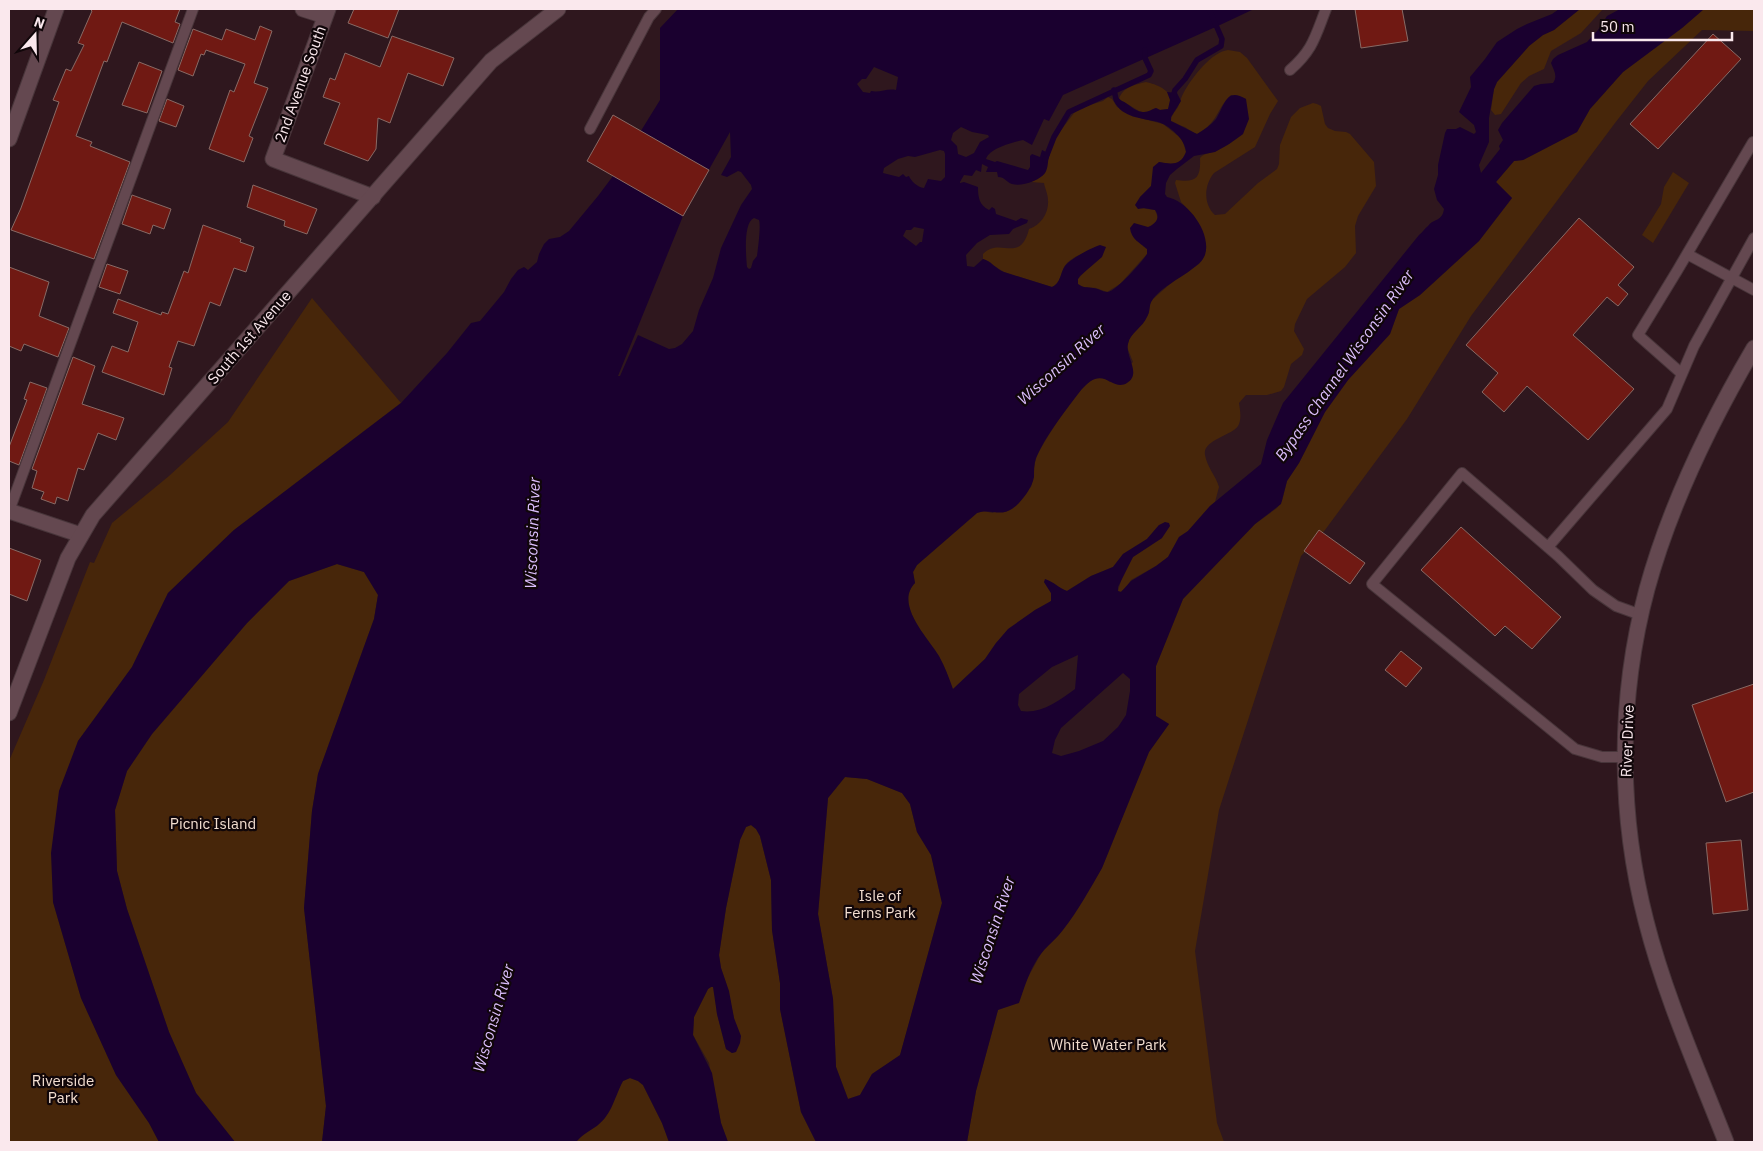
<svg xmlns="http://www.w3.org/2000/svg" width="1763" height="1151" font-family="'IBM Plex Sans',sans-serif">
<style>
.green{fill:#47260a}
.water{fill:#1a002f;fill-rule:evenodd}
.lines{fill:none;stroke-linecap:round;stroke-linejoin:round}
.stream{stroke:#1a002f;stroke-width:5.5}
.building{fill:#701913;stroke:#886a65}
.lane-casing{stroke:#48353a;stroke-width:12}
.street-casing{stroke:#48353a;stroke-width:17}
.secondary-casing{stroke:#48353a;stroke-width:17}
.lane{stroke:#644850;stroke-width:10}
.street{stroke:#644850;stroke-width:15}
.secondary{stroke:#644850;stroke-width:15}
.labels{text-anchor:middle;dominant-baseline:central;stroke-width:4.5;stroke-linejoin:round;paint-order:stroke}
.street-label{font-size:15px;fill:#fae8ed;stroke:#100609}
.park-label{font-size:15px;fill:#f3ded0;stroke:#100609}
.water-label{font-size:16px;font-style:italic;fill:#dbbefc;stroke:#100609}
</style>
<rect width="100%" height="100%" fill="#2f171e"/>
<!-- green -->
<path class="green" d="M 1580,9 L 1603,9 L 1581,33 L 1551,51 L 1544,69 L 1529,76 L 1521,83 L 1501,114 L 1495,115 L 1491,110 L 1494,89 L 1497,82 L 1529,46 L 1543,35 L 1554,30 Z
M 1704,9 L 1754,9 L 1754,31 L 1702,30 L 1648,81 L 1615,123 L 1471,316 L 1407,419 L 1325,530 L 1301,556 L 1219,810 L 1195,951 L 1217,1123 L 1224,1142 L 967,1142 L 976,1091 L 998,1010 L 1027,979 L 1043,950 L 1058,936 L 1102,868 L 1149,752 L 1169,724 L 1156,716 L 1156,666 L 1183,599 L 1255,524 L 1277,508 L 1282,501 L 1287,481 L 1299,463 L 1325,412 L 1348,380 L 1390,334 L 1399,309 L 1420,295 L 1479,241 L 1512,198 L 1496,182 L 1514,161 L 1523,160 L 1577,132 L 1590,109 L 1623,72 L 1682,28 Z
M 1228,50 L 1240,52 L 1247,58 L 1278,101 L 1270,114 L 1255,147 L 1214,173 C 1204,185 1203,204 1215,215 L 1225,214 L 1258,183 L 1277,169 L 1279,164 L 1280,145 L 1291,117 L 1300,108 L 1313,103 L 1317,104 L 1321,106 L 1325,124 L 1328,128 L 1335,131 L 1346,132 L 1350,134 L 1374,162 L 1376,186 L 1358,216 L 1355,226 L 1356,253 L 1345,267 L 1307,299 L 1295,324 L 1294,331 L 1304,349 L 1302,355 L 1291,364 L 1284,387 L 1281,391 L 1267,395 L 1246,395 L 1239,403 C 1240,410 1242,419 1238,426 C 1233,435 1202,440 1205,455 C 1207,467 1216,476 1219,487 L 1215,502 L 1210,506 L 1188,531 L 1179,537 L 1168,557 L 1156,566 L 1131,580 L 1126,588 L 1120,592 L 1118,591 L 1123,574 L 1133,557 L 1162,538 L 1159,525 L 1147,539 L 1123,554 L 1113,567 L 1091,576 L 1067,591 L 1058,588 L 1054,584 L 1044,582 L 1051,593 L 1051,601 L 1048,604 L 1035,610 L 996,643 L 985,659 L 952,690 C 949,678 945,667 939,657 C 929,638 894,605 915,583 L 913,572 L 917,565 L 977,513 L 983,511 L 993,513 L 1031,487 C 1034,477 1033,466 1037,456 C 1045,440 1080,383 1096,378 C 1101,376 1106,379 1110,382 L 1133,362 L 1127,347 L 1129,339 L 1149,313 L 1150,304 L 1153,299 L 1178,277 L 1199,264 L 1203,259 L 1194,216 L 1181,202 L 1175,183 L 1176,180 C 1196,183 1201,178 1200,158 C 1205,152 1211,154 1218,150 C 1227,146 1235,140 1243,134 L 1246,99 L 1231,95 C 1216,109 1219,122 1197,134 C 1191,132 1188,128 1182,126 C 1178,124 1175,123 1171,121 C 1171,115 1175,112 1178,107 C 1180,102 1181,97 1184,92 C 1192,78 1211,52 1228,50 Z
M 1146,82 C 1159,85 1177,92 1168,109 L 1160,110 L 1156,108 L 1145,113 L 1139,111 L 1119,99 C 1123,87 1134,85 1146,82 Z
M 1108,97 L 1112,99 L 1117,107 L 1140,118 L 1163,124 L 1182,139 L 1186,152 L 1182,160 L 1173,165 L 1159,162 L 1151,186 L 1140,197 L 1140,208 L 1155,210 L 1158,218 C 1156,224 1151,228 1145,227 L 1143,246 L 1147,249 L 1147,254 L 1120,284 L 1107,292 L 1096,288 L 1083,287 L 1078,284 L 1078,279 L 1087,269 L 1096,247 C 1087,253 1075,255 1067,263 C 1060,270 1062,283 1052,287 L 1004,272 L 994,266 L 990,262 L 983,259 L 983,254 C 1000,236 1020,265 1029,229 C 1041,225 1049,213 1048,200 C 1048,194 1045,189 1044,183 L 1031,182 L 1038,179 L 1045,173 L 1048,158 L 1055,138 L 1074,113 L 1083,107 L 1103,101 Z
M 1673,172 L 1689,183 L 1653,243 L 1642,235 L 1661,204 L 1664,187 Z
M 312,298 L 401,403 L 234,530 L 168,593 L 132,667 L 78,741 L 53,902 L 81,998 L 116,1075 L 149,1123 L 159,1142 L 9,1142 L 9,761 L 44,680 L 90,562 L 94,563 L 112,523 L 169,476 L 228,422 Z
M 337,564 L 364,572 L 378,595 L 374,619 L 318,774 L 312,811 L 304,908 L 326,1106 L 322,1142 L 235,1142 L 196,1093 L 169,1032 L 127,909 L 117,871 L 115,810 L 127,771 L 152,734 L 247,623 L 289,581 Z
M 845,777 L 867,779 L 902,793 L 910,804 L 917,832 L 931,855 L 942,903 L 900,1056 L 872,1074 L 860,1095 L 848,1099 L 836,1067 L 833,999 L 818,914 L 828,798 Z
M 751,825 L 756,829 L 760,836 L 771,880 L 772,930 L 780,983 L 780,1009 L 801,1112 L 816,1142 L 728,1142 L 721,1123 L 709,1063 L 693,1035 L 694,1017 L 708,989 L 711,987 L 714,987 L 717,1014 L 726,1049 L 732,1053 L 735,1052 L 734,1018 L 726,983 L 721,968 L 719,955 L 726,908 L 740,840 L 746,827 Z
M 630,1078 L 638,1081 L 643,1085 L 662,1123 L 669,1142 L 576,1142 L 584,1133 L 597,1126 L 623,1081 Z"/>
<!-- water -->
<path class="water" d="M 678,9 L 1254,9 L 1220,25 L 1063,95 L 1049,121 L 1044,119 L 1032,145 L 1023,140 C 1011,143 990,148 986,159 L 995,162 L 997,161 L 1028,170 L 1030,167 L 1030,156 L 1032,154 L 1040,157 L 1042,150 L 1050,154 C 1047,160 1049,167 1045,173 C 1039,181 1021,187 1012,184 C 1006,182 1005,177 998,177 L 997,172 L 986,172 L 988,167 L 982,164 L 981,172 L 976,170 L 972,176 L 964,175 L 960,182 L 960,183 L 964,182 L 978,187 C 978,197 979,205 989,210 L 992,207 L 995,209 L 996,214 L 1016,221 L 1021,218 L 1028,220 L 1027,223 L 1013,229 L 1009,234 L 990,235 L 977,243 L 966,255 L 967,266 L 974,267 L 983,259 C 991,261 996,269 1004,272 L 1052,287 C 1061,283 1060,273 1065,266 C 1070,259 1091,248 1100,245 L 1106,247 L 1102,257 L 1080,276 L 1078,279 L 1078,284 C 1083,288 1087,287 1093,288 C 1098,288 1102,292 1108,292 C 1116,291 1142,262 1147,254 L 1147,249 C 1140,243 1131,239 1130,228 L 1134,223 L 1148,227 C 1155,224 1161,218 1155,210 L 1144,208 L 1138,209 L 1135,205 L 1140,197 L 1151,186 L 1153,167 L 1159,162 C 1171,164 1181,166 1186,152 C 1186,140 1169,125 1158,122 C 1142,118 1122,118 1114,101 C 1126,97 1132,113 1144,112 C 1149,112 1152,109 1156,108 L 1160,110 L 1168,109 L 1170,100 L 1167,92 L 1177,93 L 1181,101 L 1171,117 L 1171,121 L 1197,134 C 1204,130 1211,125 1216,119 C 1225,105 1226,87 1246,99 L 1249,119 L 1243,134 L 1229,144 L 1215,152 L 1194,156 L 1177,169 L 1170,175 L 1166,183 L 1165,194 L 1167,197 C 1188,201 1212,233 1205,255 C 1199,271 1161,284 1151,302 C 1149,307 1150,312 1147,317 C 1143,327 1130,333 1128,344 C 1125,356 1142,374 1127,383 C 1111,393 1103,360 1078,394 C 1063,414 1046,435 1036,458 C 1034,464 1034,470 1034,477 C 1032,487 1026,495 1019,503 C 1001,521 994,507 977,513 L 917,565 L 913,572 L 915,583 C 894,604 928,638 939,656 C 945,667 949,678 953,689 L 985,659 L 996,643 L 1008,629 L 1035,610 L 1051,601 L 1051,593 L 1044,582 L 1045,579 C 1054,582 1059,588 1067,591 L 1091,576 L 1113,567 L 1123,554 L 1147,539 L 1159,525 L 1165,522 L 1169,523 L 1170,526 L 1162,538 L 1133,557 L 1118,587 L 1118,591 L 1121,592 L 1131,581 L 1156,566 L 1168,557 L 1179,537 L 1188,531 L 1210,506 L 1261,464 L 1267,440 L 1283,403 L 1419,235 C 1423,232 1424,229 1428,226 C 1434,218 1442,222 1444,209 L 1437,200 L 1434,189 L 1438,175 L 1438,165 L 1445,133 L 1447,129 L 1456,129 L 1460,127 L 1474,134 L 1476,132 L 1474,125 L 1459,112 L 1471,87 L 1470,77 L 1485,59 L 1497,42 L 1517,29 L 1527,24 L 1552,14 L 1559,9 L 1580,9 L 1554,30 L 1543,35 L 1529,46 L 1497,82 L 1494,89 L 1489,118 L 1489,142 L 1479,165 L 1481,173 L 1500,149 L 1499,146 L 1503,140 L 1498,130 L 1502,123 L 1534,86 L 1541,84 L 1553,83 C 1558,76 1554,71 1551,63 L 1553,59 L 1558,55 L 1587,42 L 1598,30 L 1607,16 L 1620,9 L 1704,9 L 1682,28 L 1623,72 L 1590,109 L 1577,132 L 1523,160 L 1514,161 L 1496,182 L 1512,198 L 1479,241 L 1420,295 L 1399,309 L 1390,334 L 1348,380 L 1325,412 L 1299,463 L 1287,481 L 1281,504 L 1255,524 L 1183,599 L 1156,666 L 1156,716 L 1169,724 L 1149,752 L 1102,868 C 1090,889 1078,911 1063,930 C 1054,942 1042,949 1035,963 C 1028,975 1024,989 1019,1003 L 998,1010 L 976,1091 L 967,1142 L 816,1142 L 801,1112 L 780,1009 L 780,983 L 772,930 L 771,880 L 760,836 L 756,829 L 751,825 L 746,827 L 740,840 L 726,908 L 719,955 L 721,968 L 729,991 L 734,1018 L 741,1036 L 740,1043 L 736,1052 L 732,1053 L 726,1049 L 717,1014 L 713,987 L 711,987 L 708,989 L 694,1017 L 693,1035 L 712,1073 L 721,1123 L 728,1142 L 669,1142 L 662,1123 L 643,1085 L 638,1081 L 630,1078 L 623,1081 C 615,1096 612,1114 598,1125 C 589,1132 584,1133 576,1142 L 322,1142 L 326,1106 L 304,908 L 312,811 L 318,774 L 374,619 L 378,595 L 364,572 L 337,564 L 289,581 L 247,623 L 152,734 L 127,771 L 115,810 L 117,871 L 127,909 L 169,1032 L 196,1093 L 235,1142 L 159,1142 L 149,1123 L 116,1075 L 81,998 L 53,902 L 51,853 L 59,791 L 78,741 L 132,667 L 168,593 L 234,530 L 401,403 L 447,353 L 471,323 L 480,321 L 504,292 L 511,279 L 518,270 L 524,267 L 528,270 L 537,262 L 539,254 L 544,244 L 549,239 L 560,237 L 569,231 L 598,196 L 613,176 L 660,100 L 660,28 ZM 874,67 L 898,77 L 896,90 C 887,88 880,93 871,91 L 870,93 L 863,92 L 857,84 L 862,79 L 866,79 ZM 961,127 L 972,132 L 988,135 L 989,137 L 980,142 L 974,153 L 966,157 L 958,154 L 957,146 L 951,140 L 953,133 ZM 730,132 L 731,157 L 721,175 L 727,177 L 738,171 L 741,172 L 751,185 L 752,189 L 741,205 L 721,248 L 713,278 L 699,310 L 693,331 L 682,344 L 675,348 L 669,349 L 638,335 L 620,376 L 618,376 L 683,216 ZM 940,150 L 944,151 L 945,154 L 945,177 L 941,181 L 928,179 L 924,188 C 917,187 911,181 909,176 L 906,177 L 903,174 L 899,177 L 883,173 L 884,168 L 898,159 L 908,156 L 915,157 ZM 754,218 L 759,220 C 761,226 758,248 757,256 L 753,261 L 751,268 L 749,269 L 747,267 C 746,255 743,223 754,218 ZM 914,227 L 924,229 L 922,242 L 920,242 L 916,246 L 903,236 L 906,230 L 911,230 ZM 1078,655 L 1075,689 C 1059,701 1041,714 1021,711 L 1018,705 L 1019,694 L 1052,667 ZM 1123,673 L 1130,679 L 1130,691 L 1126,715 L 1118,727 L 1103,741 L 1079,751 L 1061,756 L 1052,753 L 1055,740 L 1061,728 ZM 845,777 L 867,779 L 902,793 L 910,804 L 917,832 L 931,855 L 942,903 L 900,1055 L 872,1074 L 860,1095 L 848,1099 L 836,1067 L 833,999 L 818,914 L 828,798 Z"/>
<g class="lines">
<!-- stream -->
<path class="stream" d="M 1114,90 L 1116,99 L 1122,106
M 1174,99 L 1173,97 L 1175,90 L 1185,79 L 1197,60 L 1221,46 L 1222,39 L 1209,9
M 1045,160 L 1054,137 L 1069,112 L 1149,75 L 1151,71 L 1145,58 L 1145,50"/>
</g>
<!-- building -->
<path class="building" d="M 90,9 L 180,9 L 175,22 L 180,24 L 173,43 L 122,22 L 107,62 L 104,61 L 76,136 L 92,142 L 90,146 L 130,162 L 94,259 L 11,230 L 21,208 L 59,102 L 53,100 L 66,69 L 71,71 L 84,45 L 78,43 L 92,11 Z
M 354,9 L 399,9 L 388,38 L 348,23 Z
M 1355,9 L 1402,9 L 1408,41 L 1361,48 Z
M 260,26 L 272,31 L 254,83 L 268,88 L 249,136 L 253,138 L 244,162 L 209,149 L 230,90 L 234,92 L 245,64 L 206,50 L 204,55 L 201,54 L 193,76 L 178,70 L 193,29 L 222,40 L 226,29 L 255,40 Z
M 1713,34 L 1741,59 L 1658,149 L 1630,124 Z
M 392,36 L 454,58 L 443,86 L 408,73 L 390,123 L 378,118 L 376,149 L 368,161 L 324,144 L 340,103 L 323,97 L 330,78 L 335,80 L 345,53 L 380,67 Z
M 139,62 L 162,71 L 147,113 L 122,105 Z
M 167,99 L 184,106 L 176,127 L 159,121 Z
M 613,115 L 709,170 L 683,216 L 587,161 Z
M 253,185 L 317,209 L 307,234 L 284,226 L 285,221 L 247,207 Z
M 132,195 L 171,209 L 164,229 L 153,225 L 150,234 L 122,224 Z
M 1579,218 L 1634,267 L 1618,285 L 1628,294 L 1618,306 L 1607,297 L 1573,335 L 1634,389 L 1588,440 L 1527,386 L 1504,412 L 1482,392 L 1498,373 L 1466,345 Z
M 203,225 L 241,239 L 240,242 L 254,247 L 246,272 L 234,268 L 220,306 L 210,302 L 194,346 L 178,341 L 169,367 L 172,368 L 164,395 L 102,372 L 112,346 L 128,352 L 138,322 L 113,313 L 118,299 L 161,315 L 162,312 L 168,314 L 184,271 L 188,273 Z
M 107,264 L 128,271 L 120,294 L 99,287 Z
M 9,267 L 49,282 L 39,316 L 69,328 L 58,357 L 24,344 L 21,351 L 9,346 Z
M 73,357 L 95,366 L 82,404 L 124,418 L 116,440 L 98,433 L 84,470 L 78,468 L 68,501 L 57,497 L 55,504 L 41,499 L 44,492 L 32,488 L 37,471 L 32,469 Z
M 30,382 L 47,388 L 19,465 L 9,461 L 9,447 L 27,400 L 24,399 Z
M 1461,527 L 1561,617 L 1532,649 L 1505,626 L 1495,636 L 1421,570 Z
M 1319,530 L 1365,563 L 1350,584 L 1304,551 Z
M 9,548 L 41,560 L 27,601 L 9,594 Z
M 1401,651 L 1422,668 L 1406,687 L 1385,670 Z
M 1754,684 L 1754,792 L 1726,802 L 1692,705 Z
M 1741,840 L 1748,910 L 1713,914 L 1706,843 Z"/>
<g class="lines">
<defs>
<path id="lane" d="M 1290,70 C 1313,50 1315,37 1326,9
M 590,129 L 649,17 L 656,9
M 1687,254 L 1754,290
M 1681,373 L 1638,335 L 1677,271 L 1753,142 L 1754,143
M 9,511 L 193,9
M 1548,547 L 1667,409 L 1694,346 L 1754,238
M 1625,757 L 1602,757 L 1575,749 L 1372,584 L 1462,473 L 1558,556 L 1593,590 L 1616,606 L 1641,615"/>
<path id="street" d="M 303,9 L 325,16
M 328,9 L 273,159 L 373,197
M 9,511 L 81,535
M 1726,1142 C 1698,1070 1665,996 1646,921 C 1618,813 1618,697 1647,589 C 1670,505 1710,423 1754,348"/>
<path id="secondary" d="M 9,139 L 56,9
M 9,713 L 68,558 L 93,515 L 491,61 L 558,9"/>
</defs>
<!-- lane casing -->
<use href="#lane" class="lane-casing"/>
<!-- street casing -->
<use href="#street" class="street-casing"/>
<!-- secondary casing -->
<use href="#secondary" class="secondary-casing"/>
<!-- lane -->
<use href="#lane" class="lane"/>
<!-- street -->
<use href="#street" class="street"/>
<!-- secondary -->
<use href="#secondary" class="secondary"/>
</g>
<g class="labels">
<!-- street labels -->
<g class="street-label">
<text transform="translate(300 84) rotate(-70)">2nd Avenue South</text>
<text transform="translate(249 337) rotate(-49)">South 1st Avenue</text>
<text transform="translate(1627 741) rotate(-88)">River Drive</text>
</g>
<!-- park labels -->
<g class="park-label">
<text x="213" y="823">Picnic Island</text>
<text x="880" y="895">Isle of<tspan x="880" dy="17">Ferns Park</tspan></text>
<text x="1108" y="1044">White Water Park</text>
<text x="63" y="1080">Riverside<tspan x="63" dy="17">Park</tspan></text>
</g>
<!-- water labels -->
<g class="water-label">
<text transform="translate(1061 364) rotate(-42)">Wisconsin River</text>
<text transform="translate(1344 365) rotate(-55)">Bypass Channel Wisconsin River</text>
<text transform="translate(532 533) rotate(-88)">Wisconsin River</text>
<text transform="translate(992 930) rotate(-72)">Wisconsin River</text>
<text transform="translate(493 1018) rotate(-74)">Wisconsin River</text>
</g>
</g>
<!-- border -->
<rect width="1763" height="1151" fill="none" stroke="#fae8ed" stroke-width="20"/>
<!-- north arrow -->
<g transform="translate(35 35) rotate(20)" stroke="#100609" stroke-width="4" paint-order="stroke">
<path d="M0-4L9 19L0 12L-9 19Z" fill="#fae8ed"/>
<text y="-8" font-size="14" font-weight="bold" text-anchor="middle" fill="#fae8ed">N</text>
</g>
<!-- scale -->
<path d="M1593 32v8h139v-8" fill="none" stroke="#fae8ed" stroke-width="2.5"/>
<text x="1600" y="32" font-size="15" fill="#fae8ed" stroke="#100609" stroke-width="4" paint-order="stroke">50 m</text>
</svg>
